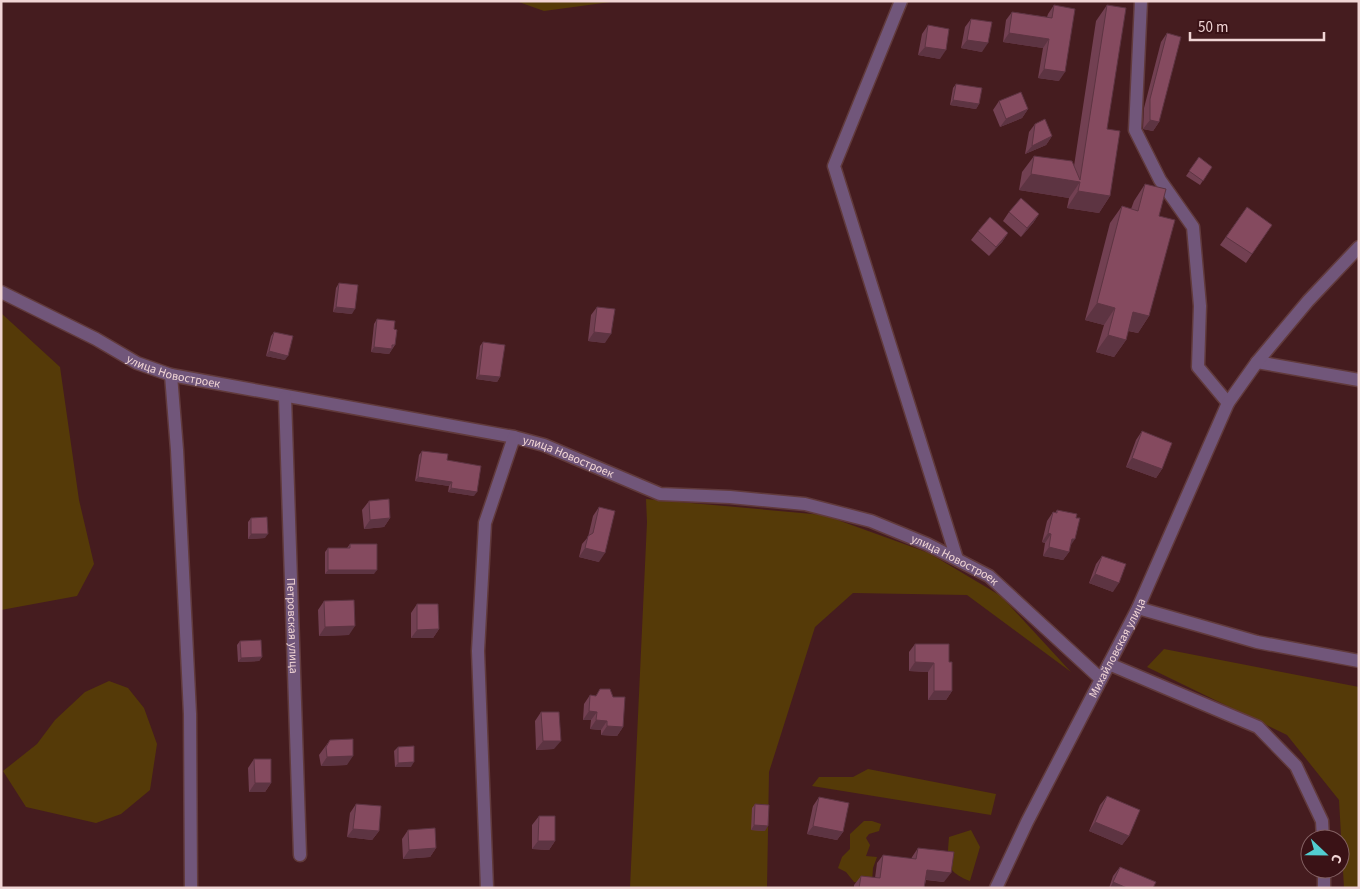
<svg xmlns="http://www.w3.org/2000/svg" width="1360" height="889" font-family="'Source Sans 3',sans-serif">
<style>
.green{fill:#553a08}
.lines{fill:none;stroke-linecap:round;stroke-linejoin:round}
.minor-casing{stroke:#613a3c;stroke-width:15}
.minor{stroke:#71567a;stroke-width:12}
.wall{fill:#724052}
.shaded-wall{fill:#5d3442}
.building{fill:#854a5f;stroke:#5d3442}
.labels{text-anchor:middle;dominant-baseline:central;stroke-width:5;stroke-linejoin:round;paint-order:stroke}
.street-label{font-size:12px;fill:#f1d5d5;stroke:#3a1216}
</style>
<rect width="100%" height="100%" fill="#451c1f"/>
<!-- green -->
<path class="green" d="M 516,1 L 618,1 L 544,11 Z
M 1,313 L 60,367 L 79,500 L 94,564 L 77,596 L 1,610 Z
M 646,499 L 824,515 L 929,553 L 1001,596 L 1071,672 L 967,595 L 853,593 L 815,627 L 769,772 L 767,888 L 630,888 L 647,522 Z
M 1164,649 L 1359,687 L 1359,888 L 1344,888 L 1339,800 L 1287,735 L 1147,667 Z
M 109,681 L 128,688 L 144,708 L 157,744 L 150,790 L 121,814 L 96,823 L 26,807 L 3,771 L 37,744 L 55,720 L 85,692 Z
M 868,769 L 996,794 L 991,815 L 812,786 L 819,777 L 853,777 Z
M 864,821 L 872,821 L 881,824 L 879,831 L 869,834 L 866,838 L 870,845 L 866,856 L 877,857 L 873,868 L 872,882 L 864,884 L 854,882 L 846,872 L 838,868 L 842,857 L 850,849 L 850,834 Z
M 971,830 L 980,847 L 970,881 C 945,871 947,863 949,837 Z"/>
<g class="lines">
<defs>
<g id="minor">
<path d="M 901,1 L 834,166 L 957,559"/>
<path d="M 1141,1 L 1135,130 L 1160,180 L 1193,227 L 1200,306 L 1198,367 L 1228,403"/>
<path id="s1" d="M 1,292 L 96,339 L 137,363 L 171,375 L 514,437 L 544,445 L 660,494 L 730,497 L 805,504 L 871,521 L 927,544 L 989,576 L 1101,679"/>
<path d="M 1257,362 L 1359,380"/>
<path d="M 171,375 L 177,450 L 190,714 L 191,888"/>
<path id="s2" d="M 285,397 L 300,855"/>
<path d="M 1138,608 L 1257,642 L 1359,661"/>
<path d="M 1109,664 L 1258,727 L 1296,766 L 1322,821 L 1323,839"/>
<path d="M 1324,869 L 1324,888"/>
<path d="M 487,888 L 478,651 L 485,523 L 514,437"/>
<path id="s3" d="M 996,888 L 1027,822 L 1138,608 L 1228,403 L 1257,362 L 1308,301 L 1359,247"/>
</g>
</defs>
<!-- minor casing -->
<use href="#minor" class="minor-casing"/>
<!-- minor -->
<use href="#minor" class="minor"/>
</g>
<!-- wall -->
<path class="wall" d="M 1054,5 L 1059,81 L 1038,78 L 1043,48 L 1003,42 L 1006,20 L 1012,12 L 1047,17 L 1048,14 Z
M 1107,5 L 1107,129 L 1110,196 L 1099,213 L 1067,208 L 1069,198 L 1019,190 L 1022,172 L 1034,156 L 1074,166 L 1096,21 Z
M 971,19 L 982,52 L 961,48 L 965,27 Z
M 928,25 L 940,59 L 918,55 L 922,34 Z
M 1167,33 L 1159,122 L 1153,131 L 1143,129 L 1144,108 L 1161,42 Z
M 956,84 L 979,104 L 976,109 L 950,105 L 953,88 Z
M 999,101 L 1028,109 L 1022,118 L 1000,127 L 993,110 Z
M 1035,124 L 1052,136 L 1046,145 L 1025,154 L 1029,132 Z
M 1199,157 L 1212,167 L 1200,185 L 1186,176 Z
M 1145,184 L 1159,216 L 1149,316 L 1138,333 L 1128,331 L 1126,340 L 1114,357 L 1096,352 L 1104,325 L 1085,320 L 1110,223 L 1122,206 L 1131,209 L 1134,201 Z
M 1247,207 L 1272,225 L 1246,263 L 1220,245 Z
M 1009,212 L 1039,214 L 1033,223 L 1021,237 L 1003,221 Z
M 978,231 L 1008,233 L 1002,242 L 989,256 L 971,240 Z
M 339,283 L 352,314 L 333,312 L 336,288 Z
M 597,307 L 605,343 L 588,341 L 591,315 Z
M 377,319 L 394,329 L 395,345 L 389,354 L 371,352 L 374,324 Z
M 274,332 L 285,360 L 266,356 L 271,336 Z
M 483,342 L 500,377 L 497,382 L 476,379 L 480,346 Z
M 1142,431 L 1162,469 L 1156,478 L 1126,467 L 1136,440 Z
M 422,451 L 474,496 L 448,492 L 449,486 L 415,481 L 419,455 Z
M 369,501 L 390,518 L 384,527 L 364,529 L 362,510 Z
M 599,507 L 599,562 L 579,557 L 582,544 L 588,537 L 593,516 Z
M 1057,510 L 1070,547 L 1069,552 L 1063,560 L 1043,556 L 1045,543 L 1042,542 L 1047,521 L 1053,512 L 1055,513 Z
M 251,518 L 265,538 L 248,539 L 248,522 Z
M 350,544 L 374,574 L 325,574 L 325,552 L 328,548 L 347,548 Z
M 1102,556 L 1113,592 L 1089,583 L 1096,564 Z
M 324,601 L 349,635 L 319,636 L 318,610 Z
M 417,604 L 439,629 L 433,638 L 411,638 L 411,613 Z
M 240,641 L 262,657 L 259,661 L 238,662 L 237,645 Z
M 915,644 L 949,662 L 952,691 L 946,700 L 928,700 L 928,672 L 909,671 L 909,652 Z
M 600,689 L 623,727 L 617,736 L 601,735 L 601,730 L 590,729 L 591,720 L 583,720 L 584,704 L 590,695 L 596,696 Z
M 541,712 L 554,749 L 536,750 L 535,721 Z
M 330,740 L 347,765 L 321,766 L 319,755 Z
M 398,747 L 411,767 L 395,767 L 394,751 Z
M 254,759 L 271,783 L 265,792 L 249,792 L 248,768 Z
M 1107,796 L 1129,836 L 1122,845 L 1089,831 L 1100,805 Z
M 819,797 L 843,832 L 837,840 L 807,834 L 813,806 Z
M 356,804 L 379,831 L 372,840 L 347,837 L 350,813 Z
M 755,804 L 765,831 L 751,830 L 752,808 Z
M 539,816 L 555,841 L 549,850 L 532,849 L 532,825 Z
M 408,830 L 436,848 L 430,857 L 403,859 L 402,839 Z
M 918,848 L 944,882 L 926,880 L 924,888 L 854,888 L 854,885 L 861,876 L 875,878 L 877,863 L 883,855 L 911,859 L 912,857 Z
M 1120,867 L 1153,888 L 1109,888 L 1113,876 Z"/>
<!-- shaded-wall -->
<path class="shaded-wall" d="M 1009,33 L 1049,39 L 1043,48 L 1003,42 Z
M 967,40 L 988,43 L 982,52 L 961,48 Z
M 925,47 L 946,50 L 940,59 L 918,55 Z
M 1044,69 L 1065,72 L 1059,81 L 1038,78 Z
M 953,100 L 979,104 L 976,109 L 950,105 Z
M 1028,109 L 1022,118 L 1000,127 L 1006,119 Z
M 1150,120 L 1159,122 L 1153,131 L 1143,129 Z
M 1052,136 L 1046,145 L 1025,154 L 1032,146 Z
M 1031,174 L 1080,182 L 1069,198 L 1019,190 Z
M 1078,191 L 1110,196 L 1099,213 L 1067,208 Z
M 1039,214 L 1033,223 L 1021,237 L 1027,228 Z
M 1008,233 L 1002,242 L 989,256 L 996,247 Z
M 1097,303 L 1115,308 L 1104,325 L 1085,320 Z
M 336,307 L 355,309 L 352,314 L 333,312 Z
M 1133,312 L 1149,316 L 1138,333 L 1121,329 Z
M 594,332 L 611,334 L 605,343 L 588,341 Z
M 1108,335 L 1126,340 L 1114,357 L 1096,352 Z
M 374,347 L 392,349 L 389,354 L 371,352 Z
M 269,351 L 288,356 L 285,360 L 266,356 Z
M 479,375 L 500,377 L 497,382 L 476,379 Z
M 1132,458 L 1162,469 L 1156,478 L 1126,467 Z
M 418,477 L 452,482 L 449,486 L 415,481 Z
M 451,488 L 477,492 L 474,496 L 448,492 Z
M 390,518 L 384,527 L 364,529 L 370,520 Z
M 1048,533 L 1051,534 L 1045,543 L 1042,542 Z
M 251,534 L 268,534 L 265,538 L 248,539 Z
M 1072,539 L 1075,539 L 1069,548 Z
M 1049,547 L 1069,552 L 1063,560 L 1043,556 Z
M 585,548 L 605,553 L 599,562 L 579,557 Z
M 328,570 L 377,570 L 374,574 L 325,574 Z
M 1095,574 L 1119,583 L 1113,592 L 1089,583 Z
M 355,626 L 349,635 L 319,636 L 325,627 Z
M 439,629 L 433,638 L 411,638 L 417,630 Z
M 262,657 L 259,661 L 238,662 L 241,658 Z
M 915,662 L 934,663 L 928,672 L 909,671 Z
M 934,691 L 952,691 L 946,700 L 928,700 Z
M 589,711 L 597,712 L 591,720 L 583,720 Z
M 596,720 L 607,721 L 601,730 L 590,729 Z
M 607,726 L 623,727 L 617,736 L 601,735 Z
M 543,741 L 561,741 L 554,749 L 536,750 Z
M 353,756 L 347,765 L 321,766 L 327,757 Z
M 414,762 L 411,767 L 395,767 L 398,763 Z
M 255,783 L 271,783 L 265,792 L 249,792 Z
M 1095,822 L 1129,836 L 1122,845 L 1089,831 Z
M 754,825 L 768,826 L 765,831 L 751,830 Z
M 813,826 L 843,832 L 837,840 L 807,834 Z
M 353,829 L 379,831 L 372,840 L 347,837 Z
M 538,841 L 555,841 L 549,850 L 532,849 Z
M 436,848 L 430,857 L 403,859 L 409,850 Z
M 927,870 L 951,873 L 944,882 L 921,879 Z
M 1113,882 L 1127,888 L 1110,888 Z"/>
<!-- building -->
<path class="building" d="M 1054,5 L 1075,9 L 1065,72 L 1044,69 L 1049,39 L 1009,33 L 1012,12 L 1052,18 Z
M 1107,5 L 1126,8 L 1107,129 L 1120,131 L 1110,196 L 1078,191 L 1080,182 L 1031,174 L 1034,156 L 1072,161 L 1080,180 Z
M 971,19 L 992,22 L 988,43 L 967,40 Z
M 928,25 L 949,29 L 946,50 L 925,47 Z
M 1167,33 L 1181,37 L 1159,122 L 1150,120 L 1150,99 Z
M 956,84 L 982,88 L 979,104 L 953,100 Z
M 1021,92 L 1028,109 L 1006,119 L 999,101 Z
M 1045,119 L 1052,136 L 1032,146 L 1035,124 Z
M 1199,157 L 1212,167 L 1203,181 L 1189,171 Z
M 1145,184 L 1166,189 L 1159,216 L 1175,220 L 1149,316 L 1133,312 L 1126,340 L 1108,335 L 1115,308 L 1097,303 L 1122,206 L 1138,211 Z
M 1021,198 L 1039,214 L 1027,228 L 1009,212 Z
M 1247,207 L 1272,225 L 1252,254 L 1226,237 Z
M 990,217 L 1008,233 L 996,247 L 978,231 Z
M 339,283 L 358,285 L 355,309 L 336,307 Z
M 597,307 L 615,309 L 611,334 L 594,332 Z
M 377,319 L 395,321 L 394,329 L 397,330 L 395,345 L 392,345 L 392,349 L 374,347 Z
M 274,332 L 293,336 L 288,356 L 269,351 Z
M 483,342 L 505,345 L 500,377 L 479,375 Z
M 1142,431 L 1172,443 L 1162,469 L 1132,458 Z
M 422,451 L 448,454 L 447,460 L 481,466 L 477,492 L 451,488 L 452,482 L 418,477 Z
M 389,499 L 390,518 L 370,520 L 369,501 Z
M 599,507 L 615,511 L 605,553 L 585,548 L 588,536 L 593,533 Z
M 1057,510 L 1077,514 L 1076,518 L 1080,518 L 1075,539 L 1072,539 L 1069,552 L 1049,547 L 1051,534 L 1048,533 L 1053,512 L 1057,513 Z
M 267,517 L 268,534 L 251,534 L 251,518 Z
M 350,544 L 377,544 L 377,570 L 328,570 L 328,548 L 350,548 Z
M 1102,556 L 1126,564 L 1119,583 L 1095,574 Z
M 354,600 L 355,626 L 325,627 L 324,601 Z
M 417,604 L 438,604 L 439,629 L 417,630 Z
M 261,640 L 262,657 L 241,658 L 240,641 Z
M 915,644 L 949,644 L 949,662 L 952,662 L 952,691 L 934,691 L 934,663 L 915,662 Z
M 600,689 L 610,689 L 613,697 L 625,697 L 623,727 L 607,726 L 607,721 L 596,720 L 597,712 L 589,711 L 590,695 L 596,696 Z
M 541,712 L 559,712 L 561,741 L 543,741 Z
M 353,739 L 353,756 L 327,757 L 326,747 L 330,740 Z
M 414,746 L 414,762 L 398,763 L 398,747 Z
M 254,759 L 271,759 L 271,783 L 255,783 Z
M 1107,796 L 1140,810 L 1129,836 L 1095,822 Z
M 819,797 L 849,803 L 843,832 L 813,826 Z
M 356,804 L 381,806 L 379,831 L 353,829 Z
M 755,804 L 769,805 L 768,826 L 754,825 Z
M 539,816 L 555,816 L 555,841 L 538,841 Z
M 435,828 L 436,848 L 409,850 L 408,830 Z
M 918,848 L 954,852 L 951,873 L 927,870 L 924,888 L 859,888 L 861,876 L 880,878 L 883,855 L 916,859 Z
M 1120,867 L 1156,882 L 1153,888 L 1127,888 L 1113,882 Z"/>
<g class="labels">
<!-- street labels -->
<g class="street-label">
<text stroke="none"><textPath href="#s1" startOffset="191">улица Новостроек</textPath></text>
<text stroke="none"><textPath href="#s1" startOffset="596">улица Новостроек</textPath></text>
<text stroke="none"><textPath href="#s1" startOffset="1001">улица Новостроек</textPath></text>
<text stroke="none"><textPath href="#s2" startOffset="229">Петровская улица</textPath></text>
<text stroke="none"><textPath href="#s3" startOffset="269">Михайловская улица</textPath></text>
</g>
</g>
<!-- border -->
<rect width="1360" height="889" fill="none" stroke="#f1d5d5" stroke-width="5"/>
<!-- north arrow -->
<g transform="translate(1325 854) rotate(112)"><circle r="24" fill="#3a1216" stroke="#836062"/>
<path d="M0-4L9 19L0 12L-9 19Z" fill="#52cdd0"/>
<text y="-8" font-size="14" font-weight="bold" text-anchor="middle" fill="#f1d5d5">С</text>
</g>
<!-- scale -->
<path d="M1190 32v8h134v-8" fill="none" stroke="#f1d5d5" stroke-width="2.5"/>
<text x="1198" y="32" font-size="15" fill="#f1d5d5" stroke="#3a1216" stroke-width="4" paint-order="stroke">50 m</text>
</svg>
